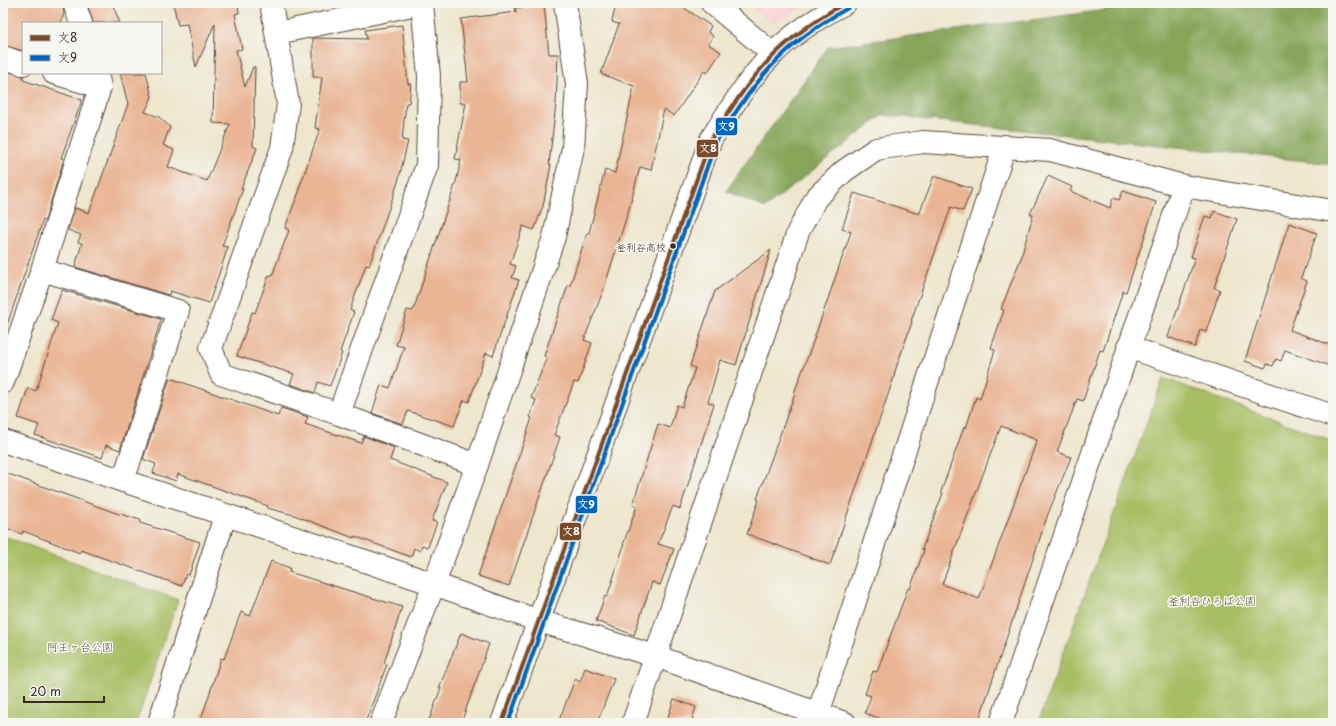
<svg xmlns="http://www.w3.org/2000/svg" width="1336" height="726" font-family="'Playpen Sans','Klee One',sans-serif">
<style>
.built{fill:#f7d0d0}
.green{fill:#a8be63;stroke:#727440}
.forest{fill:#86a559;stroke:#60683c}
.building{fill:#eab594;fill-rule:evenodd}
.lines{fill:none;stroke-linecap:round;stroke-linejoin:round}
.minor-casing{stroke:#564638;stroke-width:24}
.tertiary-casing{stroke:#564638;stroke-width:24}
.minor{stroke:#fff;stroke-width:22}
.tertiary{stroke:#fff;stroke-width:22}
.bus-1-casing{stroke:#f6f6f2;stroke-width:7}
.bus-2-casing{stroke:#f6f6f2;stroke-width:7}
.bus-1{stroke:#7a4b2a;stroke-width:4}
.bus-2{stroke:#0065bd;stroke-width:4}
.bus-dot{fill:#3b2a1e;stroke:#f6f6f2;stroke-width:1.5}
.labels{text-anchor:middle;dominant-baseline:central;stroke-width:3;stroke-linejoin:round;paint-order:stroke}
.bus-label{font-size:10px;fill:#3b2a1e;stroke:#f6f6f2;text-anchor:end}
.park-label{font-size:11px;fill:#5c5633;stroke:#f6f6f2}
.line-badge{stroke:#f6f6f2;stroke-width:1.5}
.badge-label{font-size:11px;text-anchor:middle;font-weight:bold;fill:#fff}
</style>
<rect width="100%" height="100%" fill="#f6f6f2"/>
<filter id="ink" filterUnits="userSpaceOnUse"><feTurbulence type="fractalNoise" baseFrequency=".025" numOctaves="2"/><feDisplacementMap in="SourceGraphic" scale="8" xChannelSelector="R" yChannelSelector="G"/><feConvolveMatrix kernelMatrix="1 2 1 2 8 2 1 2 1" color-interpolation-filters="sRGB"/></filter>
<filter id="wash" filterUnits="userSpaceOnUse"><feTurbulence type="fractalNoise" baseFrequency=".012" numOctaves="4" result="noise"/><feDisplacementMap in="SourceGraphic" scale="16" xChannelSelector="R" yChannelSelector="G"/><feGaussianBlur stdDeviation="0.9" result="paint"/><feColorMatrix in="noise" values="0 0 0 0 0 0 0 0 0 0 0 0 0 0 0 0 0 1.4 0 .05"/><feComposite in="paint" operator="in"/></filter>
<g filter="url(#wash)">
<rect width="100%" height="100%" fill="#eee7ce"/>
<!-- built -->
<path class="built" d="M 744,3 L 812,3 L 773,24 Z"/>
<!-- green -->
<path class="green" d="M 1163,378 L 1333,441 L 1333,723 L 1038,723 Z
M 3,536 L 178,600 L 136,723 L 3,723 Z"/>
<!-- forest -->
<path class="forest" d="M 1158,3 L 1333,3 L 1333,164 L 883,115 L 765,208 L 726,191 L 828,47 Z"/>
<g id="blocks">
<!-- building -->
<path class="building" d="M 3,3 L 62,3 L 64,13 L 61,23 L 23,23 L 23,51 L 3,45 Z
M 87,3 L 112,3 L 120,23 L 93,23 Z
M 173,3 L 238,3 L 239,13 L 235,14 L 242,49 L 236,50 L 245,87 L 253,67 L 255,67 L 253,146 L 257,148 L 241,189 L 243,189 L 222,246 L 228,247 L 209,303 L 170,291 L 169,295 L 75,267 L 82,243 L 78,242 L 81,235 L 68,230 L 75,208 L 89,213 L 112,149 L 128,104 L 120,73 L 146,73 L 152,97 L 145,112 L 159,117 L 170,127 L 163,145 L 174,150 L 168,167 L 207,181 L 230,124 L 213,123 L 215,23 L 196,67 L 187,24 L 178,25 Z
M 616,3 L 677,3 L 711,26 L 708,32 L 713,36 L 708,44 L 721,52 L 707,73 L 704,71 L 674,116 L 664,109 L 651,170 L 640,167 L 629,209 L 603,291 L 584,340 L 592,343 L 578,383 L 574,382 L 554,435 L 560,437 L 509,586 L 478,576 L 532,418 L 530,417 L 536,400 L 531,398 L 547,357 L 544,356 L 568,285 L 570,286 L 587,233 L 589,233 L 605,170 L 615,173 L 634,86 L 601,74 L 619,24 L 612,22 Z
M 544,5 L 549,54 L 558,54 L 556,104 L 549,164 L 551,165 L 543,206 L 534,230 L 523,226 L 510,264 L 516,266 L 512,278 L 519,280 L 493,356 L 486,353 L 469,402 L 464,400 L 454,426 L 408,411 L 403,424 L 372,413 L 381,385 L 390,388 L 404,347 L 396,345 L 407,310 L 413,311 L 456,182 L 461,160 L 455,159 L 466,103 L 460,103 L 460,82 L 468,82 L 461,19 L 516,12 L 515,8 Z
M 402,25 L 408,84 L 411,84 L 409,103 L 406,103 L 402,140 L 408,141 L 398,182 L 369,266 L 366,265 L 350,310 L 354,312 L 340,352 L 342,353 L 330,386 L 318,382 L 315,393 L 290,384 L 294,374 L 237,356 L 252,312 L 255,313 L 269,275 L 272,276 L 289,230 L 285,228 L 300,189 L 299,189 L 320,129 L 315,128 L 322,77 L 313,77 L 313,38 L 367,39 L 365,30 Z
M 3,70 L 23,76 L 23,80 L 82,100 L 61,158 L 64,159 L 45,221 L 43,220 L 7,325 L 3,324 Z
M 934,176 L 972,189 L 963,211 L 951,207 L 911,321 L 912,322 L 894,374 L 895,374 L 830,565 L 747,534 L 759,500 L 757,499 L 795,393 L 794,393 L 811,348 L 851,232 L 842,229 L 854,193 L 919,214 Z
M 1048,176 L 1072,187 L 1070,191 L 1110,208 L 1113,198 L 1119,200 L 1123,191 L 1156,202 L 1126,292 L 1123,291 L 1103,351 L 1100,350 L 1083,401 L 1077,399 L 1057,452 L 1071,457 L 1048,514 L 978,723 L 892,723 L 865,713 L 871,696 L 865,694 L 873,671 L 877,672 L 908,588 L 910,589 L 924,550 L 922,549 L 943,493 L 941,492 L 964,427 L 966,428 L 976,397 L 980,399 L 995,350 L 991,348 L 1004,310 L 1001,309 L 1021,258 L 1033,215 L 1030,214 ZM 1001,426 L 1037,440 L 979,599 L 942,584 Z
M 1214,211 L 1237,219 L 1214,288 L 1220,290 L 1206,332 L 1200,330 L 1195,347 L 1168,337 L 1195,258 L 1191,257 L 1205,216 L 1212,218 Z
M 1289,223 L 1317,233 L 1301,278 L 1307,281 L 1290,330 L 1333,346 L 1333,367 L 1285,350 L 1281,361 L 1276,359 L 1273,366 L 1267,364 L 1265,368 L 1245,361 Z
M 771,250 L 736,365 L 720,360 L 708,402 L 714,404 L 680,509 L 673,506 L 658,544 L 674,549 L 660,585 L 652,582 L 634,635 L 596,621 L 605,596 L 607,597 L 624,545 L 623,545 L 637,506 L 633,504 L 658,424 L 670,428 L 677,405 L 682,407 L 695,368 L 690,366 L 715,291 Z
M 62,290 L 161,319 L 120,450 L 106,445 L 102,458 L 35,435 L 39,425 L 18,418 L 28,388 L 36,391 L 58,323 L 51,320 Z
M 170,378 L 278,416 L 281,408 L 308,417 L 305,424 L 361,443 L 364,436 L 394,448 L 390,460 L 447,482 L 432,521 L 437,522 L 428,547 L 422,545 L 420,551 L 414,548 L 411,557 L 354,536 L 354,538 L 294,515 L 267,508 L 268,506 L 178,474 L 176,481 L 153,473 L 156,464 L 143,459 Z
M 3,472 L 116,513 L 141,520 L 140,523 L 200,542 L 189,575 L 186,574 L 182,586 L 81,550 L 80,553 L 23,531 L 22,534 L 3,527 Z
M 271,561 L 290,568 L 289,572 L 402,607 L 384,663 L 387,664 L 365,723 L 200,723 L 221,658 L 224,659 L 241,612 L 250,616 Z
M 461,633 L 489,644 L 461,723 L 428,723 L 441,688 L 439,688 Z
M 585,668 L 614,679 L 597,723 L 558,723 L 575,679 L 580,682 Z
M 674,699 L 696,707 L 691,723 L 666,723 Z"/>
</g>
</g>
<g filter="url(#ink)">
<use href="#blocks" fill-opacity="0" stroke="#564638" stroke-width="1"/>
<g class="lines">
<defs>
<path id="minor" d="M 74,3 L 81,23
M 271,3 L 288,104 L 282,148 L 211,348 L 221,374 L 339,414 L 477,465
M 712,3 L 773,54
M 277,33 L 422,3
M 3,57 L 23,64
M 54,73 L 100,87
M 42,270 L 178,311 L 123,481
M 1128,347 L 1333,416
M 3,382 L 42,270 L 100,87 L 97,73
M 339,414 L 427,165 L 429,76 L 422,3
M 159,723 L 225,516
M 633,723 L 798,232 L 816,198 L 844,171 L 876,149 L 923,142 L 1050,150 L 1184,186 L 1333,211
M 815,723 L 1005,146
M 1001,723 L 1184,186"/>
<path id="tertiary" d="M 3,441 L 434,584 L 539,621 L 655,656 L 845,723
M 381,723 L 434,584 L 477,465 L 554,237 L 573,148 L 577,84 L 565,3
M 502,723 L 711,139 C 730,110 748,79 772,55 C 793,33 819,17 845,3"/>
</defs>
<!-- minor casing -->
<use href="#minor" class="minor-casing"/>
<!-- tertiary casing -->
<use href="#tertiary" class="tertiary-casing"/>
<!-- minor -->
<use href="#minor" class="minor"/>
<!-- tertiary -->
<use href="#tertiary" class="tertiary"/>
<defs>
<path id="bus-1" d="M 502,723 L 711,139 C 752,75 777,41 845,3"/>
<path id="bus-2" d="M 508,723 L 716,142 C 757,79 781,45 848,8"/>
</defs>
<!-- bus-1 casing -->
<use href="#bus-1" class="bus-1-casing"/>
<!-- bus-2 casing -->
<use href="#bus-2" class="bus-2-casing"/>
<!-- bus-1 -->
<use href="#bus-1" class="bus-1"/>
<!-- bus-2 -->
<use href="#bus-2" class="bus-2"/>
</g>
</g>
<!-- markers -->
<circle class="bus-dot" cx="673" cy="246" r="3.5"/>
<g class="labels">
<!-- bus labels -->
<g class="bus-label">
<text x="666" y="246">釜利谷高校</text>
</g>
<!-- park labels -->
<g class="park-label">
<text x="1212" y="600">釜利谷ひろば公園</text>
<text x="80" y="646">阿王ヶ台公園</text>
</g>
</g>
<g class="line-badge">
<rect x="715" y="117" width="23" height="19" rx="4" fill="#0065bd"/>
<rect x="696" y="139" width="23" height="19" rx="4" fill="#7a4b2a"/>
<rect x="575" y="495" width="23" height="19" rx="4" fill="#0065bd"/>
<rect x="559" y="522" width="23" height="19" rx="4" fill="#7a4b2a"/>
</g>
<g class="badge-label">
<text x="726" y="130">文9</text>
<text x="708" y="152">文8</text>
<text x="586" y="508">文9</text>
<text x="571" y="535">文8</text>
</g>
<!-- margin -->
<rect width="1336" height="726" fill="none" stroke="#f6f6f2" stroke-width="16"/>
<!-- legend -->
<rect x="22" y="22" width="140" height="52" fill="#f6f6f2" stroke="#aba49d"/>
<rect x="30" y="35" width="20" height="6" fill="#7a4b2a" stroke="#aba49d"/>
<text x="58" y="42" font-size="12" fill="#3b2a1e">文8</text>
<rect x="30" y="55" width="20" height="6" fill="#0065bd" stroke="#aba49d"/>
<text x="58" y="62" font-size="12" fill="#3b2a1e">文9</text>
<!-- scale -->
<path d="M24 696v6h80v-6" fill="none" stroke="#3b2a1e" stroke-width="2"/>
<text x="30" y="696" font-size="12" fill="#3b2a1e" stroke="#f6f6f2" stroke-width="3" paint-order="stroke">20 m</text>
</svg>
